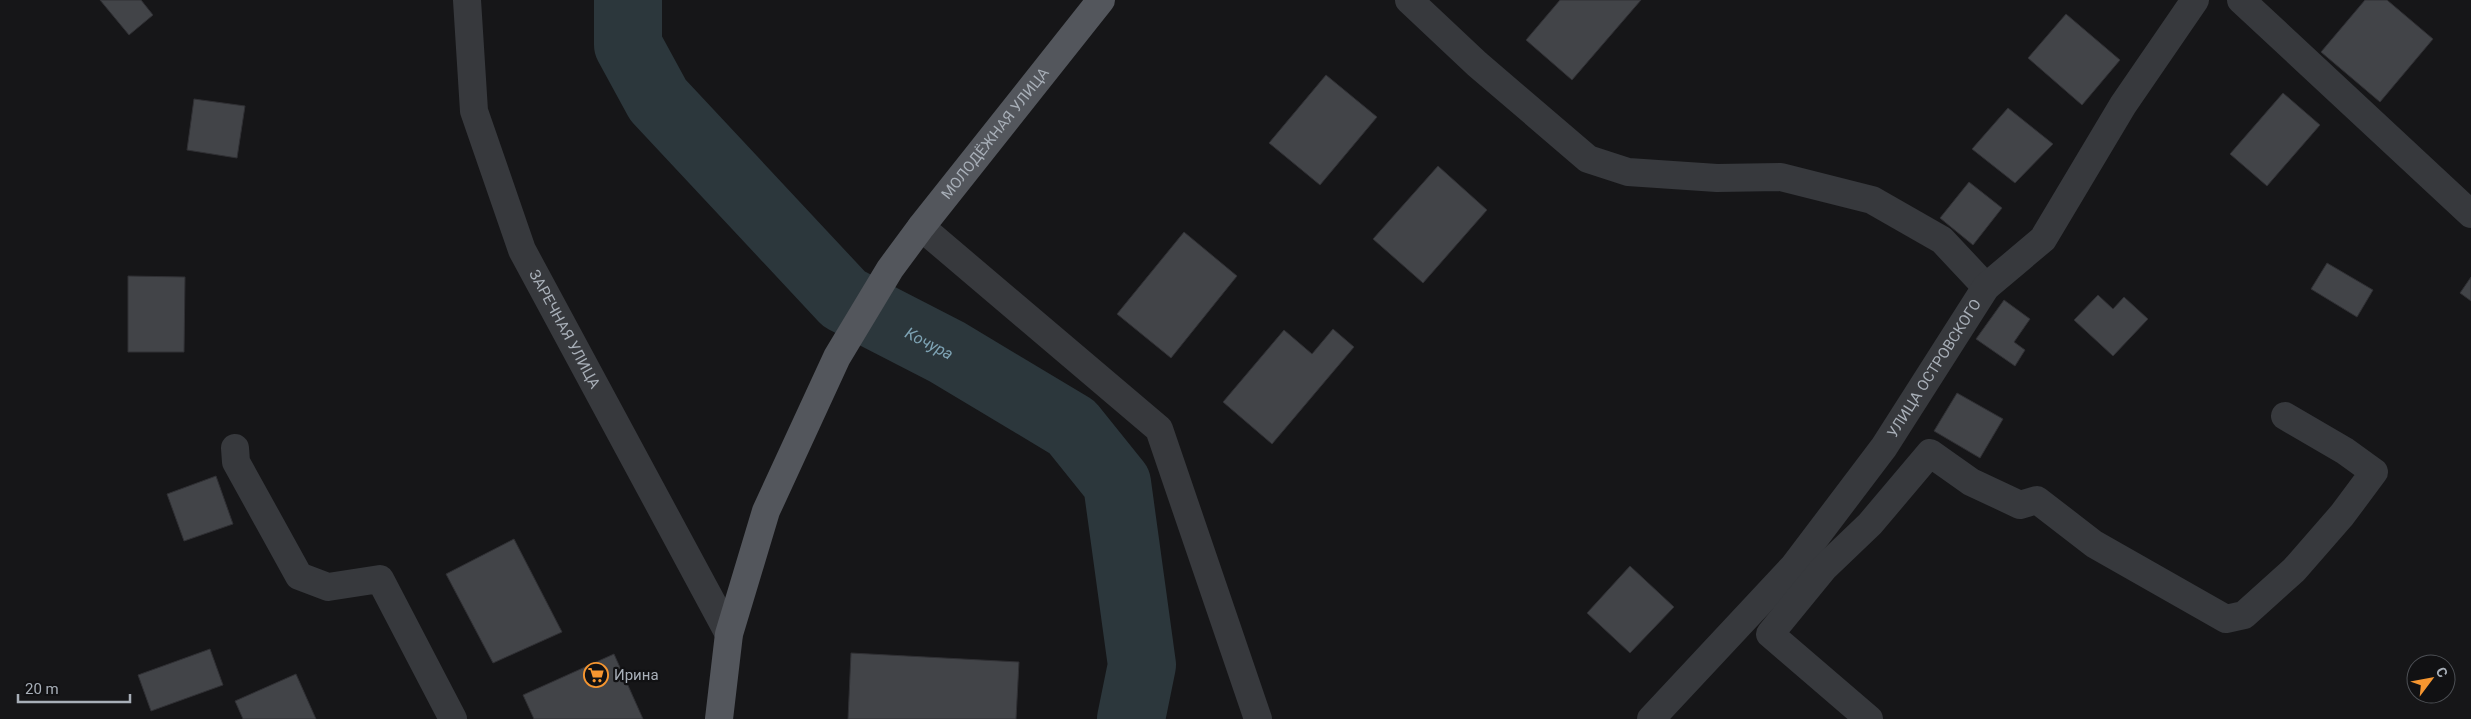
<svg xmlns="http://www.w3.org/2000/svg" width="2471" height="719" font-family="Roboto,sans-serif">
<style>
.lines{fill:none;stroke-linecap:round;stroke-linejoin:round}
.river{stroke:#2c373c;stroke-width:68}
.building{fill:#424448;stroke:#303034}
.minor{stroke:#37393d;stroke-width:28}
.primary{stroke:#53565c;stroke-width:28}
.labels{text-anchor:middle;dominant-baseline:central;stroke-width:4.5;stroke-linejoin:round;paint-order:stroke}
.street-label{font-size:15px;fill:#a8afb8;stroke:#111113}
.poi-label{font-size:15px;fill:#a8afb8;stroke:#111113;text-anchor:start}
.water-label{font-size:16px;font-style:italic;fill:#7ea3b4;stroke:#111113}
</style>
<rect width="100%" height="100%" fill="#161618"/>
<g class="lines">
<!-- river -->
<path class="river" id="s1" d="M 628,0 L 628,45 L 658,100 L 844,299 L 947,352 L 1072,427 L 1117,483 L 1142,665 L 1131,719"/>
</g>
<!-- building -->
<path class="building" d="M 100,0 L 141,0 L 153,15 L 129,35 Z
M 1560,0 L 1641,0 L 1572,80 L 1526,40 Z
M 2365,0 L 2387,0 L 2433,39 L 2380,102 L 2321,52 Z
M 2066,14 L 2120,60 L 2082,105 L 2028,58 Z
M 1326,75 L 1377,117 L 1320,185 L 1269,143 Z
M 2283,93 L 2320,125 L 2267,186 L 2230,154 Z
M 194,99 L 245,106 L 237,158 L 187,150 Z
M 2008,108 L 2053,144 L 2015,183 L 1972,149 Z
M 1438,166 L 1487,210 L 1423,283 L 1373,239 Z
M 1969,182 L 2002,208 L 1973,245 L 1940,218 Z
M 1184,232 L 1237,276 L 1171,358 L 1117,314 Z
M 2327,263 L 2373,290 L 2357,317 L 2311,289 Z
M 128,276 L 185,277 L 184,352 L 128,352 Z
M 2471,277 L 2471,301 L 2460,293 Z
M 2098,295 L 2113,309 L 2124,297 L 2148,319 L 2113,356 L 2074,320 Z
M 2004,300 L 2030,319 L 2014,342 L 2025,350 L 2015,366 L 1976,339 Z
M 1333,329 L 1354,347 L 1272,444 L 1223,402 L 1284,330 L 1312,354 Z
M 1957,393 L 2003,419 L 1980,458 L 1934,431 Z
M 216,476 L 233,524 L 184,541 L 167,494 Z
M 514,539 L 562,632 L 493,663 L 446,574 Z
M 1630,566 L 1674,607 L 1630,653 L 1587,613 Z
M 210,649 L 223,685 L 151,711 L 138,675 Z
M 851,653 L 1019,662 L 1016,719 L 848,719 Z
M 614,654 L 643,719 L 534,719 L 523,695 Z
M 296,674 L 316,719 L 243,719 L 235,701 Z"/>
<g class="lines">
<!-- minor -->
<g class="minor">
<path id="s2" d="M 467,0 L 474,111 L 522,250 L 729,634"/>
<path d="M 1409,0 L 1477,64 L 1588,159 L 1628,172 L 1717,178 L 1781,177 L 1872,200 L 1942,240 L 1986,287"/>
<path d="M 2241,0 L 2471,214"/>
<path d="M 921,227 L 1159,429 L 1258,719"/>
<path d="M 235,448 L 236,462 L 299,576 L 328,587 L 380,579 L 453,719"/>
<path id="s3" d="M 1651,719 L 1794,566 L 1884,447 L 1986,287 L 2043,239 L 2123,105 L 2195,0"/>
<path d="M 1869,719 L 1770,634 L 1824,568 L 1870,524 L 1930,453 L 1971,482 L 2020,505 L 2037,500 L 2094,544 L 2226,619 L 2244,615 L 2294,570 L 2342,515 L 2374,472 L 2345,451 L 2285,416"/>
</g>
<!-- primary -->
<path class="primary" id="s4" d="M 719,719 L 729,634 L 766,511 L 837,357 L 890,269 L 921,227 L 1101,0"/>
</g>
<!-- icons -->
<defs>
<symbol id="supermarket-ring" viewBox="-11 -11 22 22"><circle r="9.5" fill="#111113" stroke="#f69630" stroke-width="1.5"/><path d="M-6-5.5h2.5l.6 2H6L4.5 2H-2.5L-4.4-4H-6ZM-1.5 3.2a1.3 1.3 0 1 0 .1 0ZM3 3.2a1.3 1.3 0 1 0 .1 0Z" fill="#f69630"/></symbol>
</defs>
<g fill-rule="evenodd">
<use href="#supermarket-ring" x="582" y="661" width="28" height="28"/>
</g>
<g class="labels">
<!-- street labels -->
<g class="street-label">
<text stroke="none"><textPath href="#s4" startOffset="658">МОЛОДЁЖНАЯ УЛИЦА</textPath></text>
<text stroke="none"><textPath href="#s2" startOffset="348">ЗАРЕЧНАЯ УЛИЦА</textPath></text>
<text stroke="none"><textPath href="#s3" startOffset="452">УЛИЦА ОСТРОВСКОГО</textPath></text>
</g>
<!-- poi labels -->
<g class="poi-label">
<text x="614" y="675">Ирина</text>
</g>
<!-- water labels -->
<g class="water-label">
<text stroke="none"><textPath href="#s1" startOffset="476">Кочура</textPath></text>
</g>
</g>
<!-- north arrow -->
<g transform="translate(2431 679) rotate(58)"><circle r="24" fill="#111113" stroke="#4d5055"/>
<path d="M0-4L9 19L0 12L-9 19Z" fill="#f69630"/>
<text y="-8" font-size="14" font-weight="bold" text-anchor="middle" fill="#a8afb8">С</text>
</g>
<!-- scale -->
<path d="M18 694v8h112v-8" fill="none" stroke="#a8afb8" stroke-width="2.5"/>
<text x="25" y="694" font-size="15" fill="#a8afb8" stroke="#111113" stroke-width="4" paint-order="stroke">20 m</text>
</svg>
